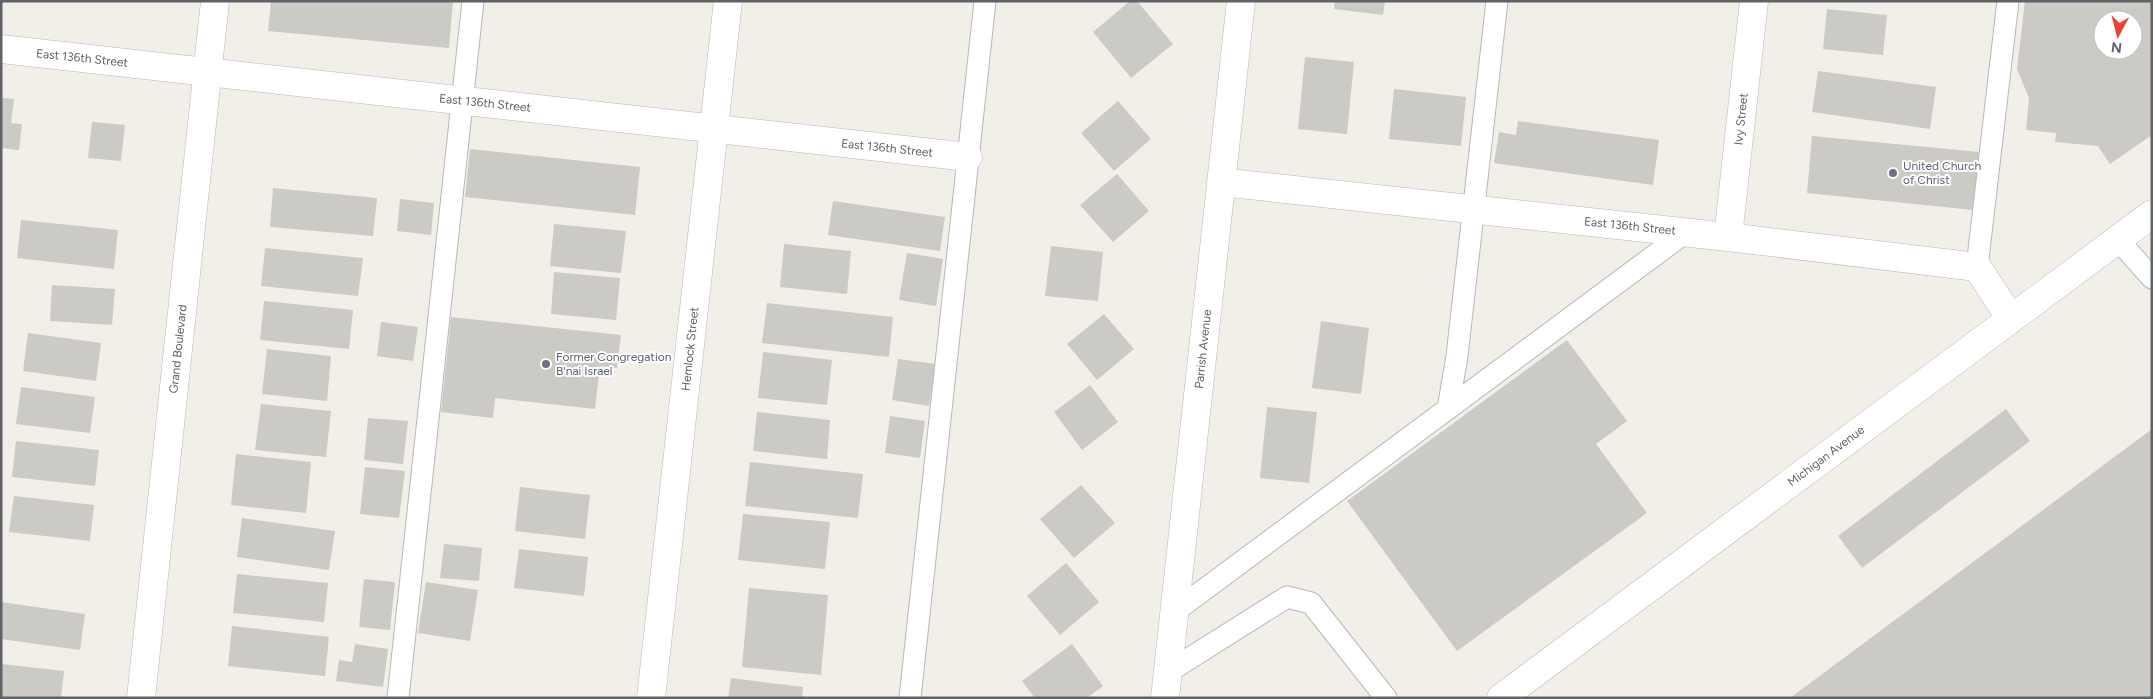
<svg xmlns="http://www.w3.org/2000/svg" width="2153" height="699" font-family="Figtree,sans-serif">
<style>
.building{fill:#cccac5;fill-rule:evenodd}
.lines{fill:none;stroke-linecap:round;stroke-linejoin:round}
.lane-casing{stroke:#b5b8bc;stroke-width:23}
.street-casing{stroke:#b5b8bc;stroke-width:29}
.secondary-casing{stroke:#b6babf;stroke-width:29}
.lane{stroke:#fff;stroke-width:21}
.street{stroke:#fff;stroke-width:28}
.secondary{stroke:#fff;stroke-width:28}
.worship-dot{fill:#6b7280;stroke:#fff;stroke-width:2}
.labels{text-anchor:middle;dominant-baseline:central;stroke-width:4;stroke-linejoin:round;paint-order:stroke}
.street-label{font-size:12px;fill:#5f6368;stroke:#fff}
.worship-label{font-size:12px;fill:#5b616d;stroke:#fff;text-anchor:start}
</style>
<rect width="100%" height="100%" fill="#f1efe8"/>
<!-- building -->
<path class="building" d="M 271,1 L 453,1 L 449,48 L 268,31 Z
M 1130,1 L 1137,1 L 1173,44 L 1131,78 L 1093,32 Z
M 1335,1 L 1385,1 L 1383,15 L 1334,9 Z
M 2025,1 L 2152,1 L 2152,135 L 2110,164 L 2098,146 L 2055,142 L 2056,133 L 2026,130 L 2029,98 L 2017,69 ZM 2103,20 L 2133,20 L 2133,50 L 2103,50 Z
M 1827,9 L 1887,15 L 1883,55 L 1823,49 Z
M 1305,57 L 1354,62 L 1347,134 L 1298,129 Z
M 1818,71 L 1936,87 L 1930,129 L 1812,112 Z
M 1394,89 L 1466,97 L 1461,146 L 1389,139 Z
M 1,98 L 14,99 L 11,123 L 22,124 L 19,150 L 1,148 Z
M 1118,101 L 1151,139 L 1114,171 L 1081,133 Z
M 1518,121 L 1659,140 L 1653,185 L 1494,163 L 1499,132 L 1516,135 Z
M 92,122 L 125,125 L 121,161 L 88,158 Z
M 1812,136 L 1979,152 L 1973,210 L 1807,193 Z
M 470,149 L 640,167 L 635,215 L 465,197 Z
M 1117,174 L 1149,211 L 1113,242 L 1080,205 Z
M 273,188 L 377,198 L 373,236 L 270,227 Z
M 400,199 L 434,203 L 431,235 L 397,231 Z
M 833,201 L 945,217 L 940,251 L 828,235 Z
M 21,220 L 118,230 L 114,269 L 17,258 Z
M 554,224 L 626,231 L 621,273 L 550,266 Z
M 784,244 L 851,251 L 847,294 L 780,287 Z
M 1051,246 L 1103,252 L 1098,301 L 1045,296 Z
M 265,248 L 363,258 L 358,296 L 261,286 Z
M 907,253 L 943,259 L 936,306 L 899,300 Z
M 554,272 L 620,278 L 616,320 L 551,314 Z
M 52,285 L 115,289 L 112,325 L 50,321 Z
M 264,301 L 353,310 L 349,349 L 260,340 Z
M 767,303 L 893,317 L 889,357 L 762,343 Z
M 1104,314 L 1134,349 L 1097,380 L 1067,344 Z
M 451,317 L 621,335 L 617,368 L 600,366 L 595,409 L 495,398 L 493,418 L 441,412 Z
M 1321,321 L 1369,328 L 1361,394 L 1312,388 Z
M 381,322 L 418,327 L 413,361 L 377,356 Z
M 28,333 L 101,343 L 96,381 L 23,371 Z
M 1567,340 L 1627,421 L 1596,444 L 1647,513 L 1457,651 L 1347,501 Z
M 267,349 L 331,356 L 327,401 L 262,394 Z
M 763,352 L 832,360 L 827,405 L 758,398 Z
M 898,359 L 936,364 L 929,406 L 892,400 Z
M 1090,385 L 1118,422 L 1082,450 L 1054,412 Z
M 21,387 L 95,397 L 90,433 L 16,424 Z
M 261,404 L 331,411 L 326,457 L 255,450 Z
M 1267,407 L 1317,412 L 1309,483 L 1260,478 Z
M 2006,409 L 2030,441 L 1862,568 L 1838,536 Z
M 757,412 L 830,420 L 827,459 L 753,451 Z
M 890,416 L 925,421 L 920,458 L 885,453 Z
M 368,418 L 408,421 L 403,464 L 364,460 Z
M 2152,429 L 2152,698 L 1790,698 Z
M 16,441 L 99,450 L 95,486 L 12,477 Z
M 236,454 L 311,462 L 306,513 L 231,505 Z
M 750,462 L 863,474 L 858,518 L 745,506 Z
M 365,467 L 405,471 L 399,518 L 360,514 Z
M 1081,485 L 1115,523 L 1074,558 L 1040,519 Z
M 520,487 L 590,495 L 585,539 L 515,531 Z
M 14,496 L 94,505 L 90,541 L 9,532 Z
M 743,514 L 830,522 L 825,569 L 738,560 Z
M 242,518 L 335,531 L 329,570 L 237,557 Z
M 444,544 L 482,548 L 479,581 L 440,578 Z
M 519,549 L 588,557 L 584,596 L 514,588 Z
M 1066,563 L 1099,602 L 1060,635 L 1027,596 Z
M 237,574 L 328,583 L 324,622 L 233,613 Z
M 364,579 L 395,582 L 390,630 L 359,627 Z
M 426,582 L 478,590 L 470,641 L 418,633 Z
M 749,588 L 828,595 L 821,675 L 742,667 Z
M 1,602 L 85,614 L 80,650 L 1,639 Z
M 232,626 L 329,637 L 325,676 L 228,666 Z
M 355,644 L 388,649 L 383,687 L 336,681 L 339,660 L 352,662 Z
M 1072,644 L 1103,686 L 1087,698 L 1035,698 L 1022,681 Z
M 1,664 L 64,671 L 61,698 L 1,698 Z
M 731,678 L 803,687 L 802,698 L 728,698 Z"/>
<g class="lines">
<defs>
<path id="lane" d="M 2118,240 L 2152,278
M 1977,267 L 2008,1
M 1448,409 L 1457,356 L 1497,1
M 1174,612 L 1686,232
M 1168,672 L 1287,597 L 1311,603 L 1386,698
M 398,698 L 473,1
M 910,698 L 985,1"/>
<path id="street" d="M 1,49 L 968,157
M 1221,182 L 1728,237 L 1977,267 L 2011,319
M 1728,237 L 1754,1
M 141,698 L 215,1
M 651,698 L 728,1
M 1165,698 L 1241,1"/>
<path id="secondary" d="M 1501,698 L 2152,214"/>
</defs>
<!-- lane casing -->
<use href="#lane" class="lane-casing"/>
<!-- street casing -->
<use href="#street" class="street-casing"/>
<!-- secondary casing -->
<use href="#secondary" class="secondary-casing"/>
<!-- lane -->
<use href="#lane" class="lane"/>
<!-- street -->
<use href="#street" class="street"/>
<!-- secondary -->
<use href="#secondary" class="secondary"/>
</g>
<!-- markers -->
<g class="worship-dot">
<circle cx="1893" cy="173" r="5"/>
<circle cx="546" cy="364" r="5"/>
</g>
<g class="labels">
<!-- street labels -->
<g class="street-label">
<text transform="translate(82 58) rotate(6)">East 136th Street</text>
<text transform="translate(485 103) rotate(6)">East 136th Street</text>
<text transform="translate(1741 119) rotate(-84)">Ivy Street</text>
<text transform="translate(887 148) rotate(6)">East 136th Street</text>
<text transform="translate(1630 226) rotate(6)">East 136th Street</text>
<text transform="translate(178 349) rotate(-84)">Grand Boulevard</text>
<text transform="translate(690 349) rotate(-84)">Hemlock Street</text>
<text transform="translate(1203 349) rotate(-84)">Parrish Avenue</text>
<text transform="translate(1826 456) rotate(-37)">Michigan Avenue</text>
</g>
<!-- worship labels -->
<g class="worship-label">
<text x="1903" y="166">United Church<tspan x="1903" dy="14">of Christ</tspan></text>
<text x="556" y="357">Former Congregation<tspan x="556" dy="14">B'nai Israel</tspan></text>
</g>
</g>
<!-- border -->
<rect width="2153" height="699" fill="none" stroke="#5f6368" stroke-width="5"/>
<!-- north arrow -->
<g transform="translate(2118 35) rotate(187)"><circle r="24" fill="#ffffff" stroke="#bfc1c3"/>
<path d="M0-4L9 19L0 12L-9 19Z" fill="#ea4335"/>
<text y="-8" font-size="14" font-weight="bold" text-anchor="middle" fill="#5f6368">N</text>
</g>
</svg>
